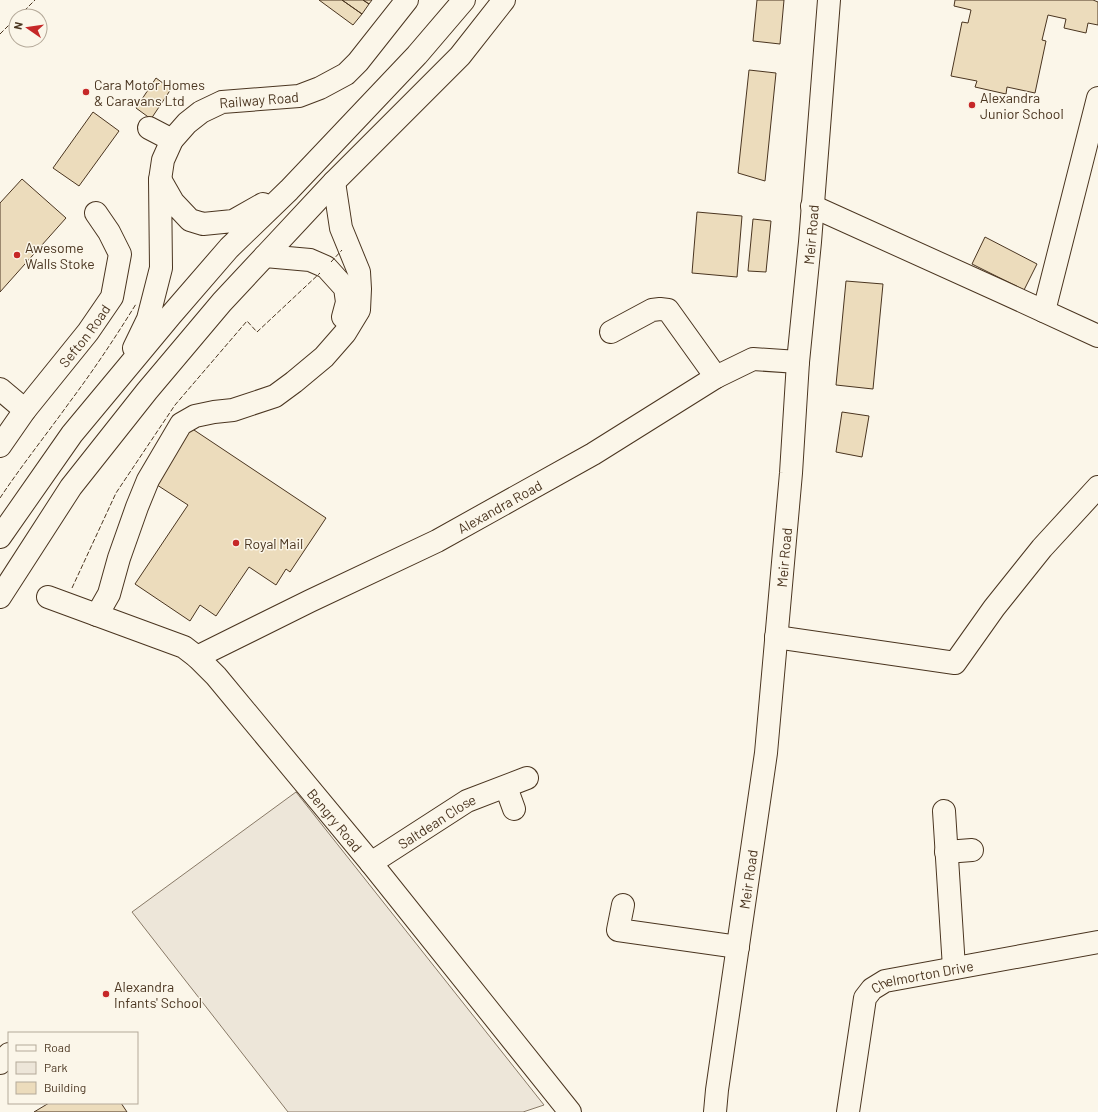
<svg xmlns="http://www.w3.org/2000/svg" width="1098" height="1112" font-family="Barlow,sans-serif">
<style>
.green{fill:#ede6d9;stroke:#887966}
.building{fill:#ecdcbc;stroke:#4a3520}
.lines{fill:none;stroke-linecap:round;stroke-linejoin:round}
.minor-casing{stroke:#4a3520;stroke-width:24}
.highway-casing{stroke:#4a3520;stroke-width:24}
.minor{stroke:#fbf6e9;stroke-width:22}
.highway{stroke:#fbf6e9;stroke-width:22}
.fence{stroke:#4a3520;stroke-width:1;stroke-dasharray:5 2;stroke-linecap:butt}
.poi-dot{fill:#c62828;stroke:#fbf6e9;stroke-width:1.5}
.labels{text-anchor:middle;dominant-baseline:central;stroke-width:3;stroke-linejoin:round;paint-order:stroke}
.poi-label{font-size:14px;fill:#4a3520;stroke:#fbf6e9;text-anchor:start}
.street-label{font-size:14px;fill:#4a3520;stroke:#fbf6e9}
</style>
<rect width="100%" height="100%" fill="#fbf6e9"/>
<!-- green -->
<path class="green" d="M 296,792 L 544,1105 L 523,1112 L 288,1112 L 132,912 Z"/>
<!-- building -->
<path class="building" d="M 319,0 L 342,0 L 362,14 L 353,25 Z
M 342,0 L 363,0 L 369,4 L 362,14 Z
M 363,0 L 372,0 L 369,4 Z
M 757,0 L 784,0 L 780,44 L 753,41 Z
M 955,0 L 1093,0 L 1098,2 L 1098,25 L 1088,23 L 1086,33 L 1064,28 L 1066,19 L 1048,15 L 1042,40 L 1046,41 L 1035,93 L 1007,87 L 1006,94 L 975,87 L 977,81 L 951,76 L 962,22 L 968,23 L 971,10 L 954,6 Z
M 749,70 L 776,73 L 765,181 L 738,173 Z
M 156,78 L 171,89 L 151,119 L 136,108 Z
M 93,112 L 119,131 L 79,186 L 53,168 Z
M 22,179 L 66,218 L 0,292 L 0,203 Z
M 697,212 L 742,216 L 737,277 L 692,273 Z
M 753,219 L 771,221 L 766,272 L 748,271 Z
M 985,237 L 1037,264 L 1024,290 L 972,264 Z
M 846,281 L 883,284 L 873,389 L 836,385 Z
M 842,412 L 869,416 L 862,457 L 836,452 Z
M 191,428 L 326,518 L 290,572 L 286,569 L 276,585 L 249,567 L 216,616 L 200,605 L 190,621 L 135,584 L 188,505 L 154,483 Z
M 49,1103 L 121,1103 L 127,1112 L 34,1112 Z"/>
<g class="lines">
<defs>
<g id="minor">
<path d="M 149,128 L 172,140"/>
<path id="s1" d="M 160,180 L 163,160 L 172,140 L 187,123 L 201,112 L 222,102 L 299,96 L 320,88 L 346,74 L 358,62 L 407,0"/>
<path d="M 812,206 L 1000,291 L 1098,336"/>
<path d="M 265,256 L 310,260 L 326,267 L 345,288 L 347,302 L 343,317"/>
<path d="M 1044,311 L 1098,98"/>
<path d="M 611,332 L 652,310 L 660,309 L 668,310 L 716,377"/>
<path d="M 0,389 L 25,410"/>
<path id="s2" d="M 0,446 L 25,410 L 88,332 L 112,297 L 120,254 L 109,232 L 96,213"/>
<path id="s3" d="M 48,597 L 184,647 L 197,657 L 216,676 L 371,863 L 570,1112"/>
<path d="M 97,615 L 109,594 L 119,558 L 137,507 L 148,480 L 181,424 L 195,416 L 214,412 L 233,410 L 275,396 L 294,382 L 324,357 L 345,333 L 359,310 L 360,289 L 359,272 L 341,228 L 334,182"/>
<path d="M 776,637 L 955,663 L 994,608 L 1042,548 L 1098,487"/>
<path id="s4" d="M 197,657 L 310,601 L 437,541 L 593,454 L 716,377 L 753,359 L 798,362"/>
<path d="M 506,787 L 514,809"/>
<path d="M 944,811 L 954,968"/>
<path d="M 946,852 L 972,850"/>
<path id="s5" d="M 371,863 L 467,801 L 527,778"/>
<path d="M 623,905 L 618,930 L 738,947"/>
<path d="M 0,1063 L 9,1054"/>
<path id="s6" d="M 715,1112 L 717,1090 L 766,753 L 791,473 L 798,362 L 810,242 L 829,0"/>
<path id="s7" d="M 848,1112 L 865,998 L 872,989 L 885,981 L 1098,942"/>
</g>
<path id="highway" d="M 161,181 L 173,202 L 190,220 L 203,224 L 233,221 L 263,204
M 134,348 L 148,319 L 161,268 L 160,180
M 0,537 L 72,434 L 171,315 L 229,248 L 289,190 L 417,55 L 464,0
M 0,597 L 71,487 L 147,391 L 222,302 L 334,182 L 460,56 L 504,0"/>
</defs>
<!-- minor casing -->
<use href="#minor" class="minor-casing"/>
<!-- highway casing -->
<use href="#highway" class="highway-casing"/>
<!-- minor -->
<use href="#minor" class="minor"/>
<!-- highway -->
<use href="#highway" class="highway"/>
<!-- fence -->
<path class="fence" d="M 19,16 L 35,0
M 0,34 L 16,18
M 331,262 L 342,250
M 0,498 C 22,465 46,435 69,403 C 93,371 115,338 136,304
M 72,588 L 116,493 L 175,405 L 247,321 L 257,332 L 320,273"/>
</g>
<!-- markers -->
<g class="poi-dot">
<circle cx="86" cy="92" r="4"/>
<circle cx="972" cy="105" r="4"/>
<circle cx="17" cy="255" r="4"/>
<circle cx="236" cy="543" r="4"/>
<circle cx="106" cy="994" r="4"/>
</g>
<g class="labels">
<!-- poi labels -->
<g class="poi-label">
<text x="94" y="84">Cara Motor Homes<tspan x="94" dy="16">&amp; Caravans Ltd</tspan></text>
<text x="980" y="97">Alexandra<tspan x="980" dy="16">Junior School</tspan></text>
<text x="25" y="247">Awesome<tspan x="25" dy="16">Walls Stoke</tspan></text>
<text x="244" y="543">Royal Mail</text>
<text x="114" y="986">Alexandra<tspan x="114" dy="16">Infants' School</tspan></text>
</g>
<!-- street labels -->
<g class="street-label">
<text stroke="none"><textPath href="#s1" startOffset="143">Railway Road</textPath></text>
<text stroke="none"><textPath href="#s6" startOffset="883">Meir Road</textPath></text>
<text stroke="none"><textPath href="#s2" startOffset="139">Sefton Road</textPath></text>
<text stroke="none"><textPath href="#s4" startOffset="338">Alexandra Road</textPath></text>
<text stroke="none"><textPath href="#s6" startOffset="559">Meir Road</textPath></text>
<text stroke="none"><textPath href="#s3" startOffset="375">Bengry Road</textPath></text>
<text stroke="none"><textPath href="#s5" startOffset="78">Saltdean Close</textPath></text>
<text stroke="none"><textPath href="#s6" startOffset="235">Meir Road</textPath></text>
<text stroke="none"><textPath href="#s7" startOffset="179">Chelmorton Drive</textPath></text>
</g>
</g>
<!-- legend -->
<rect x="8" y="1032" width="130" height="72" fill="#fbf6e9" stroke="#b4a999"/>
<rect x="16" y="1045" width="20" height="6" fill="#fbf6e9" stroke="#b4a999"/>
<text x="44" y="1052" font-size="12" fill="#4a3520">Road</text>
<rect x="16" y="1062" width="20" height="12" fill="#ede6d9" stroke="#b4a999"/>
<text x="44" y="1072" font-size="12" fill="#4a3520">Park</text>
<rect x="16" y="1082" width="20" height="12" fill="#ecdcbc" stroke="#b4a999"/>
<text x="44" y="1092" font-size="12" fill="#4a3520">Building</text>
<!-- north arrow -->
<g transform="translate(28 28) rotate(283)"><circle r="19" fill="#fbf6e9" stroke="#b4a999"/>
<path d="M0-3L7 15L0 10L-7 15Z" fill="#c62828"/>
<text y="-6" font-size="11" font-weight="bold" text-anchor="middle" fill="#4a3520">N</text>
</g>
</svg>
